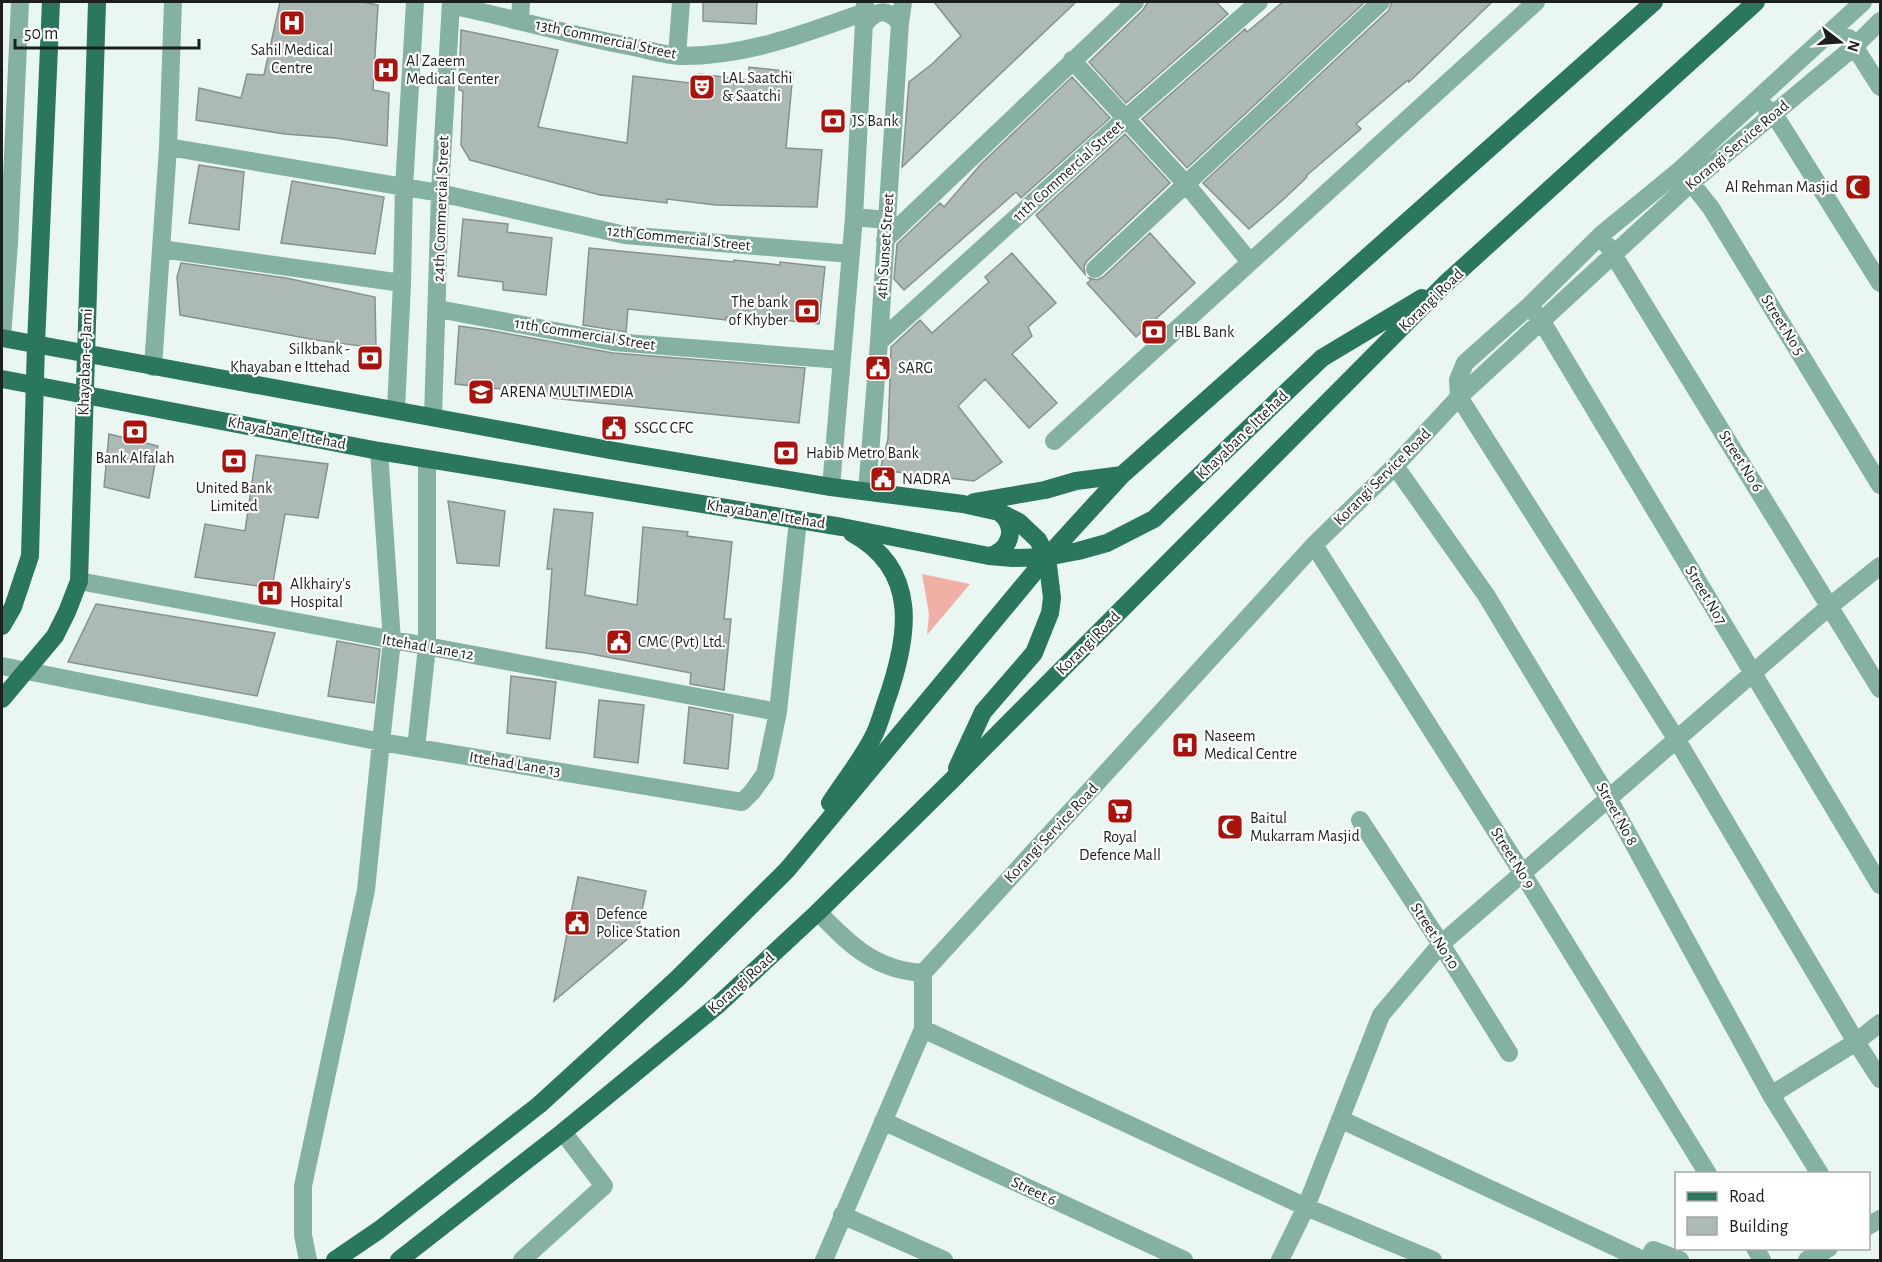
<svg xmlns="http://www.w3.org/2000/svg" width="1882" height="1262" font-family="'Alegreya Sans',sans-serif">
<style>
.green{fill:#f0b0a6}
.building{fill:#adb9b4;stroke:#87928e;stroke-width:1.5}
.lines{fill:none;stroke-linecap:round;stroke-linejoin:round}
.minor{stroke:#84b1a0;stroke-width:18}
.major{stroke:#2b765f;stroke-width:18}
.labels{text-anchor:middle;dominant-baseline:central;stroke-width:4.5;stroke-linejoin:round;paint-order:stroke}
.street-label{font-size:16px;fill:#1b201e;stroke:#fff}
.poi-label{font-size:16px;fill:#1b201e;stroke:#fff;text-anchor:start}
</style>
<rect width="100%" height="100%" fill="#e9f6f1"/>
<!-- green -->
<path class="green" d="M 922,574 L 970,584 L 927,635 L 929,614 Z"/>
<!-- building -->
<path class="building" d="M 280,2 L 363,2 L 378,5 L 373,90 L 389,93 L 387,146 L 335,138 L 285,134 L 196,120 L 199,88 L 241,98 L 247,74 L 264,75 Z
M 703,2 L 757,2 L 756,24 L 703,21 Z
M 934,2 L 1076,2 L 902,167 L 909,82 L 932,64 L 961,36 Z
M 1148,2 L 1216,2 L 1228,14 L 1126,103 L 1089,62 L 1143,10 Z
M 1283,2 L 1365,2 L 1187,168 L 1142,119 L 1245,29 L 1247,32 Z
M 1392,2 L 1492,2 L 1409,82 L 1408,80 L 1356,124 L 1361,129 L 1306,176 L 1307,177 L 1285,198 L 1249,229 L 1203,183 L 1389,10 Z
M 461,30 L 558,50 L 538,127 L 627,143 L 633,76 L 698,84 L 699,74 L 748,80 L 749,67 L 793,72 L 786,148 L 822,150 L 817,207 L 716,205 L 667,199 L 667,203 L 600,195 L 470,160 L 461,145 L 463,91 L 459,90 Z
M 1072,77 L 1110,118 L 1021,198 L 1016,192 L 904,290 L 894,279 L 897,244 L 940,203 L 944,207 L 981,164 Z
M 1125,134 L 1170,183 L 1087,261 L 1084,266 L 1085,274 L 1036,215 Z
M 199,165 L 244,172 L 239,230 L 189,223 Z
M 292,181 L 384,197 L 375,254 L 281,243 Z
M 463,219 L 508,224 L 507,232 L 552,238 L 546,295 L 503,290 L 503,282 L 458,276 Z
M 1150,233 L 1195,283 L 1136,337 L 1087,283 L 1091,280 L 1089,278 L 1097,280 L 1103,277 Z
M 589,248 L 734,262 L 734,260 L 780,265 L 780,262 L 825,267 L 819,324 L 774,319 L 774,322 L 726,317 L 726,320 L 628,309 L 626,332 L 583,325 Z
M 1012,253 L 1056,303 L 1028,327 L 1032,336 L 1012,354 L 1057,403 L 1029,428 L 985,379 L 958,406 L 1002,462 L 974,481 L 880,470 L 888,439 L 891,347 L 920,320 L 932,333 L 989,282 L 985,277 Z
M 181,263 L 286,278 L 375,297 L 376,348 L 316,340 L 180,315 L 177,277 Z
M 459,326 L 488,330 L 613,353 L 805,368 L 799,423 L 570,400 L 527,395 L 527,392 L 455,384 Z
M 109,434 L 158,446 L 149,498 L 104,487 Z
M 256,455 L 328,464 L 318,518 L 285,514 L 272,588 L 195,577 L 205,524 L 245,531 Z
M 448,501 L 505,511 L 499,566 L 457,563 Z
M 554,509 L 593,513 L 585,595 L 595,597 L 637,605 L 643,527 L 688,532 L 687,536 L 732,542 L 724,619 L 731,619 L 724,690 L 690,684 L 691,673 L 586,653 L 546,648 L 552,569 L 547,569 Z
M 96,604 L 275,633 L 257,696 L 68,662 Z
M 337,641 L 380,649 L 374,703 L 328,696 Z
M 511,676 L 556,682 L 550,739 L 507,733 Z
M 599,700 L 644,705 L 638,763 L 594,757 Z
M 689,707 L 733,715 L 728,769 L 684,763 Z
M 578,877 L 646,891 L 638,930 L 554,1001 Z"/>
<g class="lines">
<!-- minor -->
<path class="minor" d="M 1863,2 L 1680,170 L 1602,234 L 1529,306 L 1465,363 L 1458,380 L 1459,397 L 1677,740 L 1856,1042 L 1880,1079
M 451,5 C 511,18 569,35 629,46 C 645,49 663,55 679,56 C 744,57 804,34 865,12
M 520,20 L 521,2
M 864,25 C 876,9 887,8 900,23
M 1849,38 L 1880,87
M 677,56 L 681,2
M 1072,60 L 1186,184 L 1250,262
M 1766,108 L 1774,114 L 1880,283
M 168,147 L 440,193 L 625,235 L 851,254
M 1685,175 L 1711,208 L 1880,485
M 854,217 L 887,220
M 885,240 L 1135,2
M 1608,246 L 1880,689
M 161,249 L 402,283
M 1095,269 L 1381,2
M 438,309 L 614,342 L 841,360
M 1534,312 L 1541,320 L 1880,885
M 2,338 L 9,243 L 20,2
M 879,342 L 1126,118 L 1259,2
M 153,367 L 168,147 L 173,2
M 396,410 L 402,283 L 404,187 L 415,2
M 433,417 L 440,193 L 451,2
M 1054,441 L 1536,2
M 1395,466 L 1486,595 L 1609,799 L 1771,1095 L 1820,1174
M 831,487 L 854,217 L 865,2
M 867,491 L 879,342 L 900,23 L 903,2
M 1314,545 L 1523,874 L 1708,1174
M 79,581 L 778,712
M 2,666 L 381,742 L 742,802 L 752,792 L 765,774 L 778,712 L 798,520
M 416,748 L 427,647 L 427,459
M 1360,820 L 1441,944 L 1509,1053
M 818,912 C 850,945 875,970 923,973
M 923,1029 L 1306,1207 L 1433,1260
M 1771,1095 L 1856,1042 L 1880,1023
M 1340,1119 L 1643,1260
M 883,1121 L 1184,1260
M 842,1215 L 944,1260
M 1868,1226 L 1880,1219
M 1755,1248 L 1762,1260
M 308,1260 L 303,1235 L 303,1186 L 366,890 L 381,742 L 392,641 L 379,451
M 522,1260 L 604,1186 L 563,1132
M 824,1260 L 923,1029 L 923,973 L 1314,545 L 1395,466 L 1459,397 L 1692,182 L 1855,46 L 1880,21
M 1280,1260 L 1306,1207 L 1381,1015 L 1441,944 L 1830,606 L 1880,566
M 1648,1260 L 1653,1250 L 1680,1260
M 1807,1260 L 1829,1248"/>
<!-- major -->
<path class="major" d="M 2,338 L 615,451 L 831,487 L 963,504 L 999,512 L 1019,522 L 1038,540 L 1047,557 L 1052,598 L 1050,613 L 1034,653 L 983,712 L 957,768
M 2,379 L 379,451 L 842,527 L 989,556 L 1013,558 L 1047,557 L 1078,551 L 1107,543 L 1154,519 L 1322,358 L 1422,298
M 974,502 L 1045,490 L 1076,481 L 1122,475
M 989,556 C 1010,551 1018,527 1000,513
M 2,626 L 13,607 L 30,556 L 36,344 L 51,2
M 2,699 L 55,636 L 67,612 L 79,581 L 97,2
M 830,803 C 844,781 864,757 875,733 C 880,722 883,710 887,699 C 909,636 920,570 852,533
M 335,1260 L 379,1230 L 539,1105 L 677,979 L 787,870 L 1047,557 L 1122,475 L 1654,2
M 399,1260 L 563,1132 L 719,1004 L 818,912 L 951,781 L 1445,284 L 1756,2"/>
</g>
<!-- icons -->
<defs>
<symbol id="hospital-square" viewBox="-11 -11 22 22"><rect x="-9" y="-9" width="18" height="18" rx="4" fill="#a7140e" stroke="#fff"/><path d="M-5-5h3v3.5h4V-5h3V5h-3V1.5h-4V5h-3Z" fill="#fff"/></symbol>
<symbol id="theatre-square" viewBox="-11 -11 22 22"><rect x="-9" y="-9" width="18" height="18" rx="4" fill="#a7140e" stroke="#fff"/><path d="M-5-5.5Q0-4 5-5.5V0Q5 5 0 6Q-5 5-5 0ZM-3.3-2.5H-1v1.5H-3.3ZM1-2.5H3.3v1.5H1ZM-2.8 1Q0 5.5 2.8 1Z" fill="#fff"/></symbol>
<symbol id="bank-square" viewBox="-11 -11 22 22"><rect x="-9" y="-9" width="18" height="18" rx="4" fill="#a7140e" stroke="#fff"/><path d="M-6-4H6V4H-6ZM0-2.3a2.3 2.3 0 1 0 0 4.6a2.3 2.3 0 1 0 0-4.6Z" fill="#fff"/></symbol>
<symbol id="mosque-square" viewBox="-11 -11 22 22"><rect x="-9" y="-9" width="18" height="18" rx="4" fill="#a7140e" stroke="#fff"/><path d="M3.5-4.9A6 6 0 1 0 3.5 4.9A5 5 0 1 1 3.5-4.9Z" fill="#fff"/></symbol>
<symbol id="civic-square" viewBox="-11 -11 22 22"><rect x="-9" y="-9" width="18" height="18" rx="4" fill="#a7140e" stroke="#fff"/><path d="M-.6-6.5H3V-4.5H.6V-3L4-1V1h2V6H-6V1h2V-1L-.6-3ZM-1.2 2.5V6h2.4V2.5Z" fill="#fff"/></symbol>
<symbol id="university-square" viewBox="-11 -11 22 22"><rect x="-9" y="-9" width="18" height="18" rx="4" fill="#a7140e" stroke="#fff"/><path d="M0-5L7-2L0 1L-7-2ZM-4 1L0 2.5L4 1V4Q0 6-4 4Z" fill="#fff"/></symbol>
<symbol id="supermarket-square" viewBox="-11 -11 22 22"><rect x="-9" y="-9" width="18" height="18" rx="4" fill="#a7140e" stroke="#fff"/><path d="M-6-5.5h2.5l.6 2H6L4.5 2H-2.5L-4.4-4H-6ZM-1.5 3.2a1.3 1.3 0 1 0 .1 0ZM3 3.2a1.3 1.3 0 1 0 .1 0Z" fill="#fff"/></symbol>
</defs>
<g fill-rule="evenodd">
<use href="#hospital-square" x="277" y="8" width="30" height="30"/>
<use href="#hospital-square" x="371" y="55" width="30" height="30"/>
<use href="#theatre-square" x="687" y="72" width="30" height="30"/>
<use href="#bank-square" x="818" y="106" width="30" height="30"/>
<use href="#mosque-square" x="1843" y="172" width="30" height="30"/>
<use href="#bank-square" x="792" y="296" width="30" height="30"/>
<use href="#bank-square" x="1139" y="317" width="30" height="30"/>
<use href="#bank-square" x="355" y="343" width="30" height="30"/>
<use href="#civic-square" x="863" y="353" width="30" height="30"/>
<use href="#university-square" x="466" y="377" width="30" height="30"/>
<use href="#civic-square" x="599" y="413" width="30" height="30"/>
<use href="#bank-square" x="120" y="417" width="30" height="30"/>
<use href="#bank-square" x="771" y="438" width="30" height="30"/>
<use href="#bank-square" x="219" y="446" width="30" height="30"/>
<use href="#civic-square" x="868" y="464" width="30" height="30"/>
<use href="#hospital-square" x="255" y="578" width="30" height="30"/>
<use href="#civic-square" x="604" y="627" width="30" height="30"/>
<use href="#hospital-square" x="1170" y="730" width="30" height="30"/>
<use href="#supermarket-square" x="1105" y="796" width="30" height="30"/>
<use href="#mosque-square" x="1215" y="812" width="30" height="30"/>
<use href="#civic-square" x="562" y="908" width="30" height="30"/>
</g>
<g class="labels">
<!-- street labels -->
<g class="street-label">
<text transform="translate(606 39) rotate(12)">13th Commercial Street</text>
<text transform="translate(1737 145) rotate(-40)">Korangi Service Road</text>
<text transform="translate(1068 171) rotate(-42)">11th Commercial Street</text>
<text transform="translate(441 209) rotate(-88)">24th Commercial Street</text>
<text transform="translate(679 238) rotate(6)">12th Commercial Street</text>
<text transform="translate(885 246) rotate(-86)">4th Sunset Street</text>
<text transform="translate(1431 300) rotate(-44)">Korangi Road</text>
<text transform="translate(1783 325) rotate(58)">Street No 5</text>
<text transform="translate(585 334) rotate(9)">11th Commercial Street</text>
<text transform="translate(85 362) rotate(-88)">Khayaban-e-Jami</text>
<text transform="translate(287 433) rotate(11)">Khayaban e Ittehad</text>
<text transform="translate(1242 435) rotate(-44)">Khayaban e Ittehad</text>
<text transform="translate(1741 461) rotate(58)">Street No 6</text>
<text transform="translate(1382 477) rotate(-45)">Korangi Service Road</text>
<text transform="translate(766 514) rotate(9)">Khayaban e Ittehad</text>
<text transform="translate(1706 595) rotate(59)">Street No7</text>
<text transform="translate(1088 643) rotate(-45)">Korangi Road</text>
<text transform="translate(428 647) rotate(10)">Ittehad Lane 12</text>
<text transform="translate(515 764) rotate(9)">Ittehad Lane 13</text>
<text transform="translate(1617 814) rotate(61)">Street No 8</text>
<text transform="translate(1051 833) rotate(-47)">Korangi Service Road</text>
<text transform="translate(1513 858) rotate(58)">Street No 9</text>
<text transform="translate(1435 936) rotate(57)">Street No 10</text>
<text transform="translate(741 983) rotate(-42)">Korangi Road</text>
<text transform="translate(1034 1191) rotate(25)">Street 6</text>
</g>
<!-- poi labels -->
<g class="poi-label">
<text x="292" y="50" text-anchor="middle">Sahil Medical<tspan x="292" dy="18">Centre</tspan></text>
<text x="406" y="61">Al Zaeem<tspan x="406" dy="18">Medical Center</tspan></text>
<text x="722" y="78">LAL Saatchi<tspan x="722" dy="18">&amp; Saatchi</tspan></text>
<text x="852" y="121">JS Bank</text>
<text x="1838" y="187" text-anchor="end">Al Rehman Masjid</text>
<text x="788" y="302" text-anchor="end">The bank<tspan x="788" dy="18">of Khyber</tspan></text>
<text x="1174" y="332">HBL Bank</text>
<text x="350" y="349" text-anchor="end">Silkbank -<tspan x="350" dy="18">Khayaban e Ittehad</tspan></text>
<text x="898" y="368">SARG</text>
<text x="500" y="392">ARENA MULTIMEDIA</text>
<text x="634" y="428">SSGC CFC</text>
<text x="806" y="453">Habib Metro Bank</text>
<text x="135" y="458" text-anchor="middle">Bank Alfalah</text>
<text x="902" y="479">NADRA</text>
<text x="234" y="488" text-anchor="middle">United Bank<tspan x="234" dy="18">Limited</tspan></text>
<text x="290" y="584">Alkhairy's<tspan x="290" dy="18">Hospital</tspan></text>
<text x="638" y="642">CMC (Pvt) Ltd.</text>
<text x="1204" y="736">Naseem<tspan x="1204" dy="18">Medical Centre</tspan></text>
<text x="1250" y="818">Baitul<tspan x="1250" dy="18">Mukarram Masjid</tspan></text>
<text x="1120" y="837" text-anchor="middle">Royal<tspan x="1120" dy="18">Defence Mall</tspan></text>
<text x="596" y="914">Defence<tspan x="596" dy="18">Police Station</tspan></text>
</g>
</g>
<!-- border -->
<rect width="1882" height="1262" fill="none" stroke="#1b201e" stroke-width="6"/>
<!-- legend -->
<rect x="1675" y="1172" width="195" height="78" fill="#ffffff" stroke="#a4a6a5" stroke-width="1.5"/>
<rect x="1687" y="1192" width="30" height="9" fill="#2b765f" stroke="#a4a6a5" stroke-width="1.5"/>
<text x="1729" y="1202" font-size="18" fill="#1b201e">Road</text>
<rect x="1687" y="1217" width="30" height="18" fill="#adb9b4" stroke="#a4a6a5" stroke-width="1.5"/>
<text x="1729" y="1232" font-size="18" fill="#1b201e">Building</text>
<!-- north arrow -->
<g transform="translate(1840 42) rotate(107)" stroke="#ffffff" stroke-width="4.5" paint-order="stroke">
<path d="M0-4.5L10 22L0 15L-10 22Z" fill="#1b201e"/>
<text y="-9" font-size="16" font-weight="bold" text-anchor="middle" fill="#1b201e">N</text>
</g>
<!-- scale -->
<path d="M15 39v9h184v-9" fill="none" stroke="#1b201e" stroke-width="3"/>
<text x="24" y="39" font-size="18" fill="#1b201e" stroke="#ffffff" stroke-width="4.5" paint-order="stroke">50 m</text>
</svg>
